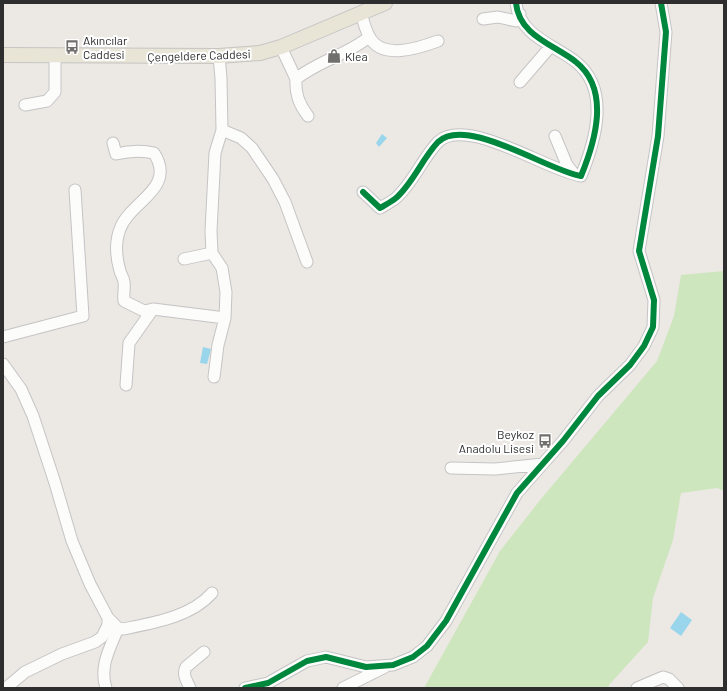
<svg xmlns="http://www.w3.org/2000/svg" width="727" height="691" font-family="Barlow,sans-serif">
<style>
.green{fill:#cee6be}
.water{fill:#99d6ec}
.lines{fill:none;stroke-linecap:round;stroke-linejoin:round}
.minor-casing{stroke:#c5c4c5;stroke-width:13}
.major-casing{stroke:#c6c5c4;stroke-width:16}
.minor{stroke:#fcfcfb;stroke-width:11}
.major{stroke:#e8e4d6;stroke-width:14}
.cycleway-casing{stroke:#fff;stroke-width:8}
.cycleway{stroke:#00873e;stroke-width:6}
.labels{text-anchor:middle;dominant-baseline:central;stroke-width:4;stroke-linejoin:round;paint-order:stroke}
.poi-label{font-size:12px;fill:#2e2e2e;stroke:#fff;text-anchor:start}
.street-label{font-size:12px;fill:#2e2e2e;stroke:#fff}
</style>
<rect width="100%" height="100%" fill="#ece8e4"/>
<!-- green -->
<path class="green" d="M 724,271 L 724,491 L 717,488 L 681,493 L 673,540 L 653,598 L 648,642 L 609,685 L 609,688 L 424,688 L 500,551 L 541,499 L 657,361 L 674,316 L 681,275 Z"/>
<!-- water -->
<path class="water" d="M 382,134 L 387,138 L 379,147 L 376,143 Z
M 203,347 L 211,349 L 207,364 L 200,363 Z
M 681,612 L 692,620 L 681,636 L 670,628 Z"/>
<g class="lines">
<defs>
<path id="minor" d="M 361,12 C 363,20 365,29 369,36 C 381,61 419,48 438,41
M 483,19 L 498,17 L 516,21 L 520,14
M 281,47 L 296,79
M 520,82 L 551,46
M 25,105 L 47,101 L 55,92 L 55,56
M 308,116 C 299,104 295,94 296,79 C 318,61 347,55 369,37
M 222,130 L 241,138 L 252,148 L 273,179 L 285,202 L 307,262
M 555,136 L 567,165 L 574,174
M 113,143 L 116,154 C 129,151 141,150 154,153 C 177,189 130,201 120,229 C 115,242 116,257 120,271 C 121,275 124,279 124,282 C 125,289 123,294 124,301 L 144,311 L 153,309 L 225,318
M 363,192 L 380,208 C 385,205 391,202 396,198 C 413,183 422,159 438,142 C 466,115 548,171 581,176 C 595,142 611,90 576,62 C 555,45 519,36 516,3
M 184,259 L 212,253
M 3,337 L 83,316 L 75,190
M 3,364 L 21,389 L 33,416 L 55,483 L 72,541 L 90,584 L 108,618 L 108,625 L 102,637 L 95,642 L 62,654 L 25,672 L 6,688
M 214,377 L 218,345 L 225,318 L 226,292 L 222,268 L 212,253 L 211,231 L 215,153 L 222,130 L 221,78 L 219,56
M 126,385 L 129,343 L 153,309
M 451,468 L 495,469 L 543,464
M 108,618 L 118,628 L 123,629 C 153,623 191,617 212,593
M 106,688 C 99,667 110,648 118,628
M 190,688 C 187,681 182,675 186,667 L 204,652
M 245,688 L 268,683 L 307,661 L 326,657 L 366,667 L 393,665 L 413,657 L 427,646 L 446,621 L 517,493 L 563,441 L 598,396 L 630,365 L 644,346 L 653,327 L 654,300 L 639,251 L 658,136 L 666,32 L 661,3
M 343,688 L 385,667
M 637,688 L 663,677 L 669,679 L 678,688"/>
<path id="major" d="M 3,55 L 219,56 L 260,53 L 281,47 L 385,3"/>
</defs>
<!-- minor casing -->
<use href="#minor" class="minor-casing"/>
<!-- major casing -->
<use href="#major" class="major-casing"/>
<!-- minor -->
<use href="#minor" class="minor"/>
<!-- major -->
<use href="#major" class="major"/>
<defs>
<path id="cycleway" d="M 363,192 L 380,208 C 385,205 391,202 396,198 C 413,183 422,159 438,142 C 466,115 548,171 581,176 C 595,142 611,90 576,62 C 555,45 519,36 516,3
M 245,688 L 268,683 L 307,661 L 326,657 L 366,667 L 393,665 L 413,657 L 427,646 L 446,621 L 517,493 L 563,441 L 598,396 L 630,365 L 644,346 L 653,327 L 654,300 L 639,251 L 658,136 L 666,32 L 661,3"/>
</defs>
<!-- cycleway casing -->
<use href="#cycleway" class="cycleway-casing"/>
<!-- cycleway -->
<use href="#cycleway" class="cycleway"/>
</g>
<!-- icons -->
<defs>
<symbol id="bus-bare" viewBox="-9 -9 18 18"><path d="M-5-6H5V4H4V6H2V4H-2V6H-4V4H-5ZM-3.5-4V0h7V-4ZM-3.5 1.2v1.5H-2V1.2ZM2 1.2v1.5H3.5V1.2Z" fill="#706f6e" stroke="#fff" stroke-width="2.5" paint-order="stroke"/></symbol>
<symbol id="shop-bare" viewBox="-9 -9 18 18"><path d="M-5-2.5h2.3a2.7 3.5 0 0 1 5.4 0H5L5.5 6h-11ZM-1.5-2.5h3a1.5 2.3 0 0 0-3 0Z" fill="#706f6e" stroke="#fff" stroke-width="2.5" paint-order="stroke"/></symbol>
</defs>
<g fill-rule="evenodd">
<use href="#bus-bare" x="62" y="37" width="20" height="20"/>
<use href="#shop-bare" x="324" y="46" width="20" height="20"/>
<use href="#bus-bare" x="535" y="431" width="20" height="20"/>
</g>
<g class="labels">
<!-- poi labels -->
<g class="poi-label">
<text x="83" y="40">Akıncılar<tspan x="83" dy="14">Caddesi</tspan></text>
<text x="345" y="56">Klea</text>
<text x="534" y="434" text-anchor="end">Beykoz<tspan x="534" dy="14">Anadolu Lisesi</tspan></text>
</g>
<!-- street labels -->
<g class="street-label">
<text transform="translate(199 55) rotate(-2)">Çengeldere Caddesi</text>
</g>
</g>
<!-- border -->
<rect width="727" height="691" fill="none" stroke="#2e2e2e" stroke-width="8"/>
</svg>
